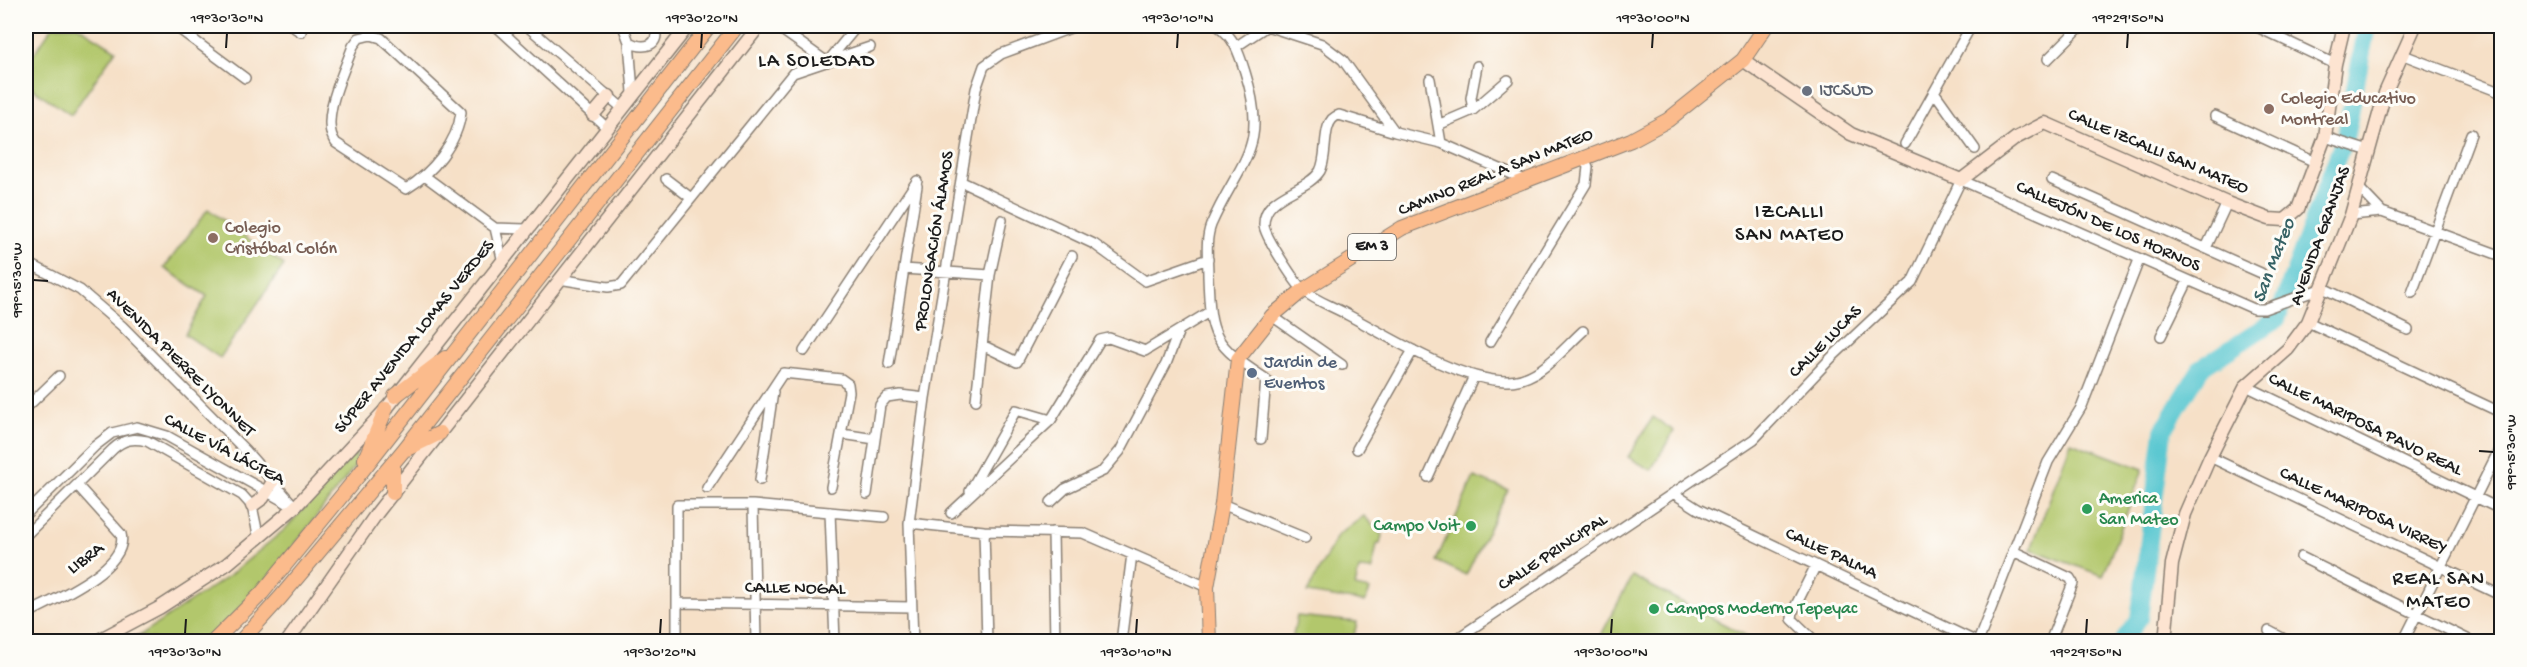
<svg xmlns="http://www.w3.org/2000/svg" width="2527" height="667" font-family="'Gochi Hand',sans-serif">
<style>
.green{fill:#b2c76c;stroke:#677244;stroke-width:1.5}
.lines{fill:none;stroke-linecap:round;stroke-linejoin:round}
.river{stroke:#5bc8d1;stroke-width:18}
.street-casing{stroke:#897e72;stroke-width:12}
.secondary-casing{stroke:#897e72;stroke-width:15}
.primary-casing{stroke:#897e72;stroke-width:16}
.street{stroke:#fff;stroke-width:9}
.secondary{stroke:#fde4d1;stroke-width:12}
.primary{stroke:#fbbb8c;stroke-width:14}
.ticks{fill:none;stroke:#1c1c1c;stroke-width:2}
.worship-dot{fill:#6b7280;stroke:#fdfcf7;stroke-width:2}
.education-dot{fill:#8d6e63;stroke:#fdfcf7;stroke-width:2}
.service-dot{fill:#5c6f8a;stroke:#fdfcf7;stroke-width:2}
.leisure-dot{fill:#2e9e5b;stroke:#fdfcf7;stroke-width:2}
.labels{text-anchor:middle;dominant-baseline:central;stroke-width:6;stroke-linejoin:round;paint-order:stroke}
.shield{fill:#fdfcf7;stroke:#605f5e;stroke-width:1.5}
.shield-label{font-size:16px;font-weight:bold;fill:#1c1c1c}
.worship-label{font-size:18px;fill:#5b616d;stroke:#fdfcf7;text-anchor:start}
.education-label{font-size:18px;fill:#785e54;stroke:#fdfcf7;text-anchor:start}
.street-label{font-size:18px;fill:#1c1c1c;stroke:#fdfcf7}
.service-label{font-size:18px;fill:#4e5e75;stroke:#fdfcf7;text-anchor:start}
.leisure-label{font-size:18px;fill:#27864d;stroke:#fdfcf7;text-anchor:start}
.neighbourhood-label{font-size:20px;letter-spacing:1.5px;fill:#1c1c1c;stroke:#fdfcf7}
.water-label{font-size:20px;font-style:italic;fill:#356164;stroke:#fdfcf7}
.neatline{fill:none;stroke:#1c1c1c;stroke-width:2}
.ticks-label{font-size:15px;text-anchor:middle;fill:#1c1c1c}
</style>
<rect width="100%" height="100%" fill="#fdfcf7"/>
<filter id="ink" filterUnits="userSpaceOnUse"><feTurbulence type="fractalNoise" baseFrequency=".0167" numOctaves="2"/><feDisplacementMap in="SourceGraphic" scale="12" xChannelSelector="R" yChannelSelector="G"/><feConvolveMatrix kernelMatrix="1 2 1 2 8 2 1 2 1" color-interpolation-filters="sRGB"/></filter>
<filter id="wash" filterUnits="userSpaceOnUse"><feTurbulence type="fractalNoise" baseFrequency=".008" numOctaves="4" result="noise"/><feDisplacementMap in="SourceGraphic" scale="24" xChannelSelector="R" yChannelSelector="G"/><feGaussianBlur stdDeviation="1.35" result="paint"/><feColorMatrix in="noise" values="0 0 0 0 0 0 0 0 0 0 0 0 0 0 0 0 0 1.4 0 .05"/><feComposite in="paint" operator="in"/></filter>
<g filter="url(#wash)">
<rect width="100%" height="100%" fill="#f6e0c7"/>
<!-- green -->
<path class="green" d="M 53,26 L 78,26 L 116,50 L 71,115 L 26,84 L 26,65 Z
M 208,209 L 284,265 L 220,358 L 185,334 L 207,296 L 164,268 Z
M 1653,417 L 1674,431 L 1651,470 L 1628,457 Z
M 2071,442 L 2143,469 L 2103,576 L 2031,549 Z
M 356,451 L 356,465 C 308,525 265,592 206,641 L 161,641 L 139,636 L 230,575 L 285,529 Z
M 1474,477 L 1508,490 L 1466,575 L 1436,561 Z
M 1364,516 L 1382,535 L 1380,544 L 1377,544 L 1372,570 L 1359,569 L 1355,587 L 1370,590 L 1365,602 L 1307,593 L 1337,536 Z
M 1632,576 L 1756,641 L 1598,641 Z
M 1297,616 L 1357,622 L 1354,636 L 1342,636 L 1340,641 L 1292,641 Z"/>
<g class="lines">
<!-- river -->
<path class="river" d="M 2122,642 L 2139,618 L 2163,431 L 2201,368 L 2277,319 L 2346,134 L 2367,26"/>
</g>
</g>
<g filter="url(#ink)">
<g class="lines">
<defs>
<path id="street" d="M 175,26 L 245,78
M 292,26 L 301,32
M 496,26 L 606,127
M 527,26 L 621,107
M 623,26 L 629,42 L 633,92
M 1218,26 C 1234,37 1239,53 1245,72 C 1270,150 1239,160 1211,225 C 1205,240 1208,260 1208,276 C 1210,338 1213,344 1266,379 L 1261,439
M 2255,26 L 2335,64
M 782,30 L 827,62
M 371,35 L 381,38 L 461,112 C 458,143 431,174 406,189 L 336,143 C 318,121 345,70 353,46 L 359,38 Z
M 629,42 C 644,50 662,46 654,26
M 1237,46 L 1267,26 L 1322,44 L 1343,60 L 1395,132 L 1441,143 L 1523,179
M 2401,54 L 2502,93
M 2048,59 L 2081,26
M 829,60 L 857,26
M 1430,79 L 1441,143
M 1935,93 L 1975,149
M 1473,110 L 1471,98 L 1477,66
M 2215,116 L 2315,162
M 1438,125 L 1473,110 L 1508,80
M 1395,132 L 1339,115 C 1320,120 1329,155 1320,171 C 1307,192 1263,194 1264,225 C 1264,235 1296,284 1304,291 C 1316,301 1334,307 1348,315 C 1391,338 1457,380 1506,381 C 1538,382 1561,351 1583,331
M 2325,137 L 2369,151
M 1905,144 L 1971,26
M 426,177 L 495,228 L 526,229
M 666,179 L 691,198
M 2052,180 L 2261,273
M 962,182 L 1094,244 L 1145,281 L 1208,259
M 2359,188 L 2382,212 L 2502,256
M 2351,215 L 2382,212
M 495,228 L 502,258
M 2206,248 L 2227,203
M 26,262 L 80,290 L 122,326 L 246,451 L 295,507
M 904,269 L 990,275
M 559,279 L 608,287 L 621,285 L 793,73 L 870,47
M 2412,293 L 2471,134
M 1272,316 L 1342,365
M 2308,322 L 2502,413
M 2161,336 L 2188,281
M 1490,342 L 1586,184 L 1588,167 L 1584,157
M 982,345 L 1017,362 L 1072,256
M 804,351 L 917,181
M 889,364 L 917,186
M 2246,386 L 2502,510
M 976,400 L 990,275 L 1002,220
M 26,408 L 59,376
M 842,434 L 875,439
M 1357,449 L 1413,350
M 2210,457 L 2502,596
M 1428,477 L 1474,376
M 760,480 L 773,392
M 707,488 L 783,373 L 841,379 L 848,384 L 849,392 L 831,487
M 970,491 L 1016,410 L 1051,420
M 1673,493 L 1698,509 L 1977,642
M 867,494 L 880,405 L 887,397 L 900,395 L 925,398
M 1051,502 L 1065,489 L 1103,471 L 1120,451 L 1166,364 L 1178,333
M 1222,504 L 1305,538
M 677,505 L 753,505 L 884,517
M 677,505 L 677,642
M 753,505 L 756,642
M 830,512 L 835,642
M 951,513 L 1051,420 L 1100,340 L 1109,338 L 1145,351 L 1209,312
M 26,514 L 95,446 L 112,433 L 137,427 L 167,436 L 287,503
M 909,523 L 984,531 L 1083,533 L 1207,587
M 984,531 L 987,642
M 1053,532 L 1055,642
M 26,535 L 113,449 C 124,439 133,438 147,441 L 242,495 L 252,506 L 259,539
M 2013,551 L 2070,578 L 2073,583 L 2050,642
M 2301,557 L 2473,642
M 1816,565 L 1793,611 L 1792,619 L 1816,642
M 678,603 L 911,607
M 26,614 C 51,601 130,568 121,534 L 77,485
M 2269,631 L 2290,642
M 913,642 L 909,523 L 925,398 L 976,89 L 984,66 L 1001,54 L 1076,26
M 1121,642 L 1132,554
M 1452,642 L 1754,439 L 1831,358 L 1912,282 L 1961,180 L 2254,309 L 2264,309 L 2323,288 L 2408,330
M 1978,642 L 2048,462 L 2082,406 L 2139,260
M 2403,642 L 2502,444"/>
<path id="secondary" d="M 1743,60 L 1851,134 L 1961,180 L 2016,138 L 2045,123 L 2227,203 L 2269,219 L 2285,220 L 2298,209 L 2325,137 L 2335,64 L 2344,26
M 593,115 L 609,96
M 252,506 L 263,498 L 272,483
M 103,640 L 144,642
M 95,642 L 159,608 L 227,564 L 295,507 L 386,409 L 688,26
M 287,642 L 377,513 L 759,26
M 2165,642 L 2172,564 L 2185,514 L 2210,457 L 2246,386 L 2288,349 L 2308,322 L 2351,215 L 2385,93 L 2415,26"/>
<path id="primary" d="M 395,396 L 445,358
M 407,449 L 440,433
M 365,459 L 386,409
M 393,464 L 393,493
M 213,642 L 262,593 L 358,476 L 709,26
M 240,642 L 280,598 L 403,451 L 737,26
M 1209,642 L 1207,587 L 1222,504 L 1238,359 L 1272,316 L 1303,290 L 1402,228 L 1631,140 L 1668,120 L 1743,60 L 1766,26"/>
</defs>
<!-- street casing -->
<use href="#street" class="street-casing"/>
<!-- secondary casing -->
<use href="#secondary" class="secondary-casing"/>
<!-- primary casing -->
<use href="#primary" class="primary-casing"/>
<!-- street -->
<use href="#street" class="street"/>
<!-- secondary -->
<use href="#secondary" class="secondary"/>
<!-- primary -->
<use href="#primary" class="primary"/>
</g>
</g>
<!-- ticks -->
<path class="ticks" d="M 226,48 L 227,33M 701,48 L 702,33M 1177,48 L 1178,33M 1652,48 L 1653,33M 2127,48 L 2128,33M 33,280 L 48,281M 2479,451 L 2494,452M 185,634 L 186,619M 660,634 L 661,619M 1136,634 L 1137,619M 1611,634 L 1612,619M 2086,634 L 2087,619"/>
<!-- markers -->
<circle class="worship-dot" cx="1807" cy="91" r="6"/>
<g class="education-dot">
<circle cx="2269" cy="109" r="6"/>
<circle cx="213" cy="238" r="6"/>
</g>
<circle class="service-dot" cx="1252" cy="373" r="6"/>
<g class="leisure-dot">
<circle cx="2087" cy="509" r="6"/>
<circle cx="1471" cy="526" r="6"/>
<circle cx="1654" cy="609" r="6"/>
</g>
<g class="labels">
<!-- shield labels -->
<rect class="shield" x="1348" y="234" width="48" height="26" rx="4.5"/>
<g class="shield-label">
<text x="1372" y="247">EM 3</text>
</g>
<!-- worship labels -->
<g class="worship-label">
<text x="1819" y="91">IJCSUD</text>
</g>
<!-- education labels -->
<g class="education-label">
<text x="2281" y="99">Colegio Educativo<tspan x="2281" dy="21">Montreal</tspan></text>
<text x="225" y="228">Colegio<tspan x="225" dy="21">Cristóbal Colón</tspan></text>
</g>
<!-- street labels -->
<g class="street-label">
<text transform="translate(2158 152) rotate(23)">CALLE IZCALLI SAN MATEO</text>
<text transform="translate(1496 173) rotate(-22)">CAMINO REAL A SAN MATEO</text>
<text transform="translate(2108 227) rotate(24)">CALLEJÓN DE LOS HORNOS</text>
<text transform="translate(2321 236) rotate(-70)">AVENIDA GRANJAS</text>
<text transform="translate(935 241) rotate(-81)">PROLONGACIÓN ÁLAMOS</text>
<text transform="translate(415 337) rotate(-51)">SÚPER AVENIDA LOMAS VERDES</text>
<text transform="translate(1826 342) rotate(-45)">CALLE LUCAS</text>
<text transform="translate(180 363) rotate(45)">AVENIDA PIERRE LYONNET</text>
<text transform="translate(2365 425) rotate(26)">CALLE MARIPOSA PAVO REAL</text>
<text transform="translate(224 450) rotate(28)">CALLE VÍA LÁCTEA</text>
<text transform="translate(2363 511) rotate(25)">CALLE MARIPOSA VIRREY</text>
<text transform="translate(1553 553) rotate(-33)">CALLE PRINCIPAL</text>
<text transform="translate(1831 554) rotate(25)">CALLE PALMA</text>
<text transform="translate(86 559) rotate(-37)">LIBRA</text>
<text transform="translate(795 589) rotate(1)">CALLE NOGAL</text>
</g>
<!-- service labels -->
<g class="service-label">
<text x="1264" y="363">Jardin de<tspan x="1264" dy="21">Eventos</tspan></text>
</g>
<!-- leisure labels -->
<g class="leisure-label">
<text x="2099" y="499">America<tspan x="2099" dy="21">San Mateo</tspan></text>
<text x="1459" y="526" text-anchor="end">Campo Voit</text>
<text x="1666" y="609">Campos Moderno Tepeyac</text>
</g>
<!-- neighbourhood labels -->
<g class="neighbourhood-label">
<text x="817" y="62">LA SOLEDAD</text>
<text x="1790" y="213">IZCALLI<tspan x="1790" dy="23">SAN MATEO</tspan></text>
<text x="2439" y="580">REAL SAN<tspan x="2439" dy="23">MATEO</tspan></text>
</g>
<!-- water labels -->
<g class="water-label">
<text transform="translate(2275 261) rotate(-69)">San Mateo</text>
</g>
</g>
<!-- margin -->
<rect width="2527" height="667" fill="none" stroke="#fdfcf7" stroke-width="66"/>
<rect x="33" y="33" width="2461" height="601" class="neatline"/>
<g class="ticks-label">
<text x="227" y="22">19°30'30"N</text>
<text x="702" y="22">19°30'20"N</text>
<text x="1178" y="22">19°30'10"N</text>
<text x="1653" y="22">19°30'00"N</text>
<text x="2128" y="22">19°29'50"N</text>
<text transform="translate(16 280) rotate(-90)" y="5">99°15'30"W</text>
<text transform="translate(2510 452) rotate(-90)" y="5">99°15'30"W</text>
<text x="185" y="656">19°30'30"N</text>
<text x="660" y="656">19°30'20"N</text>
<text x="1136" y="656">19°30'10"N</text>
<text x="1611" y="656">19°30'00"N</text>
<text x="2086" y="656">19°29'50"N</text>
</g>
</svg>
